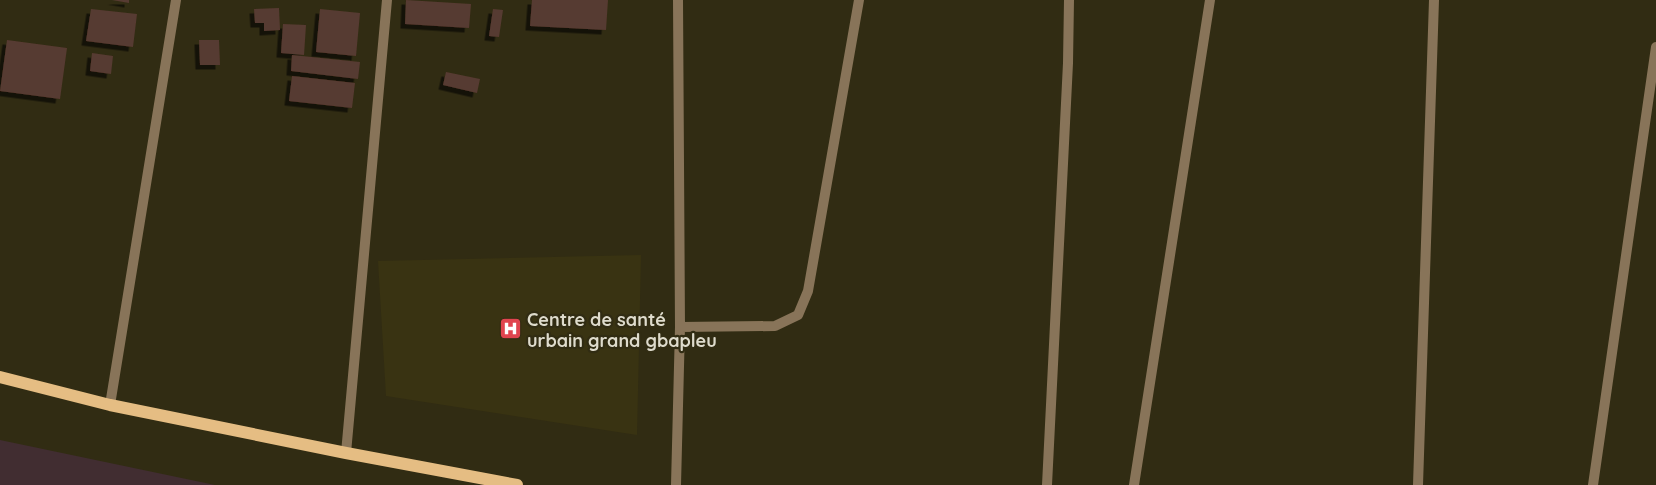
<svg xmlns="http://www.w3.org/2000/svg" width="1656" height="485" font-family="Quicksand,sans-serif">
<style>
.built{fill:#393312}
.education{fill:#412d31}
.building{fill:#573a31;filter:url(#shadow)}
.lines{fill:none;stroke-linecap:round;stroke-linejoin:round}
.minor{stroke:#887459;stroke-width:10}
.primary{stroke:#e5bd83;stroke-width:12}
.labels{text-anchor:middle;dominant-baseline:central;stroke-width:4.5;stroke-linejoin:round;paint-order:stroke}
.poi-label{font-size:18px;font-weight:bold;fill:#dedbcc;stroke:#312c13;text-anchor:start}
</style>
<defs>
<filter id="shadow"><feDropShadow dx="-4.5" dy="4.5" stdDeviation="0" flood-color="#0009"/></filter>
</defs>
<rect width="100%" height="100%" fill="#312c13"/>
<!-- built -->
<path class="built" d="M 641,255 L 637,435 L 386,396 L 378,261 Z"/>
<!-- education -->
<path class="education" d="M 0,440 L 215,485 L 0,485 Z"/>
<!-- building -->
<path class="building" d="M 112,0 L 129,0 L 129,3 Z
M 406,0 L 471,4 L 469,28 L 405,24 Z
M 532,0 L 608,0 L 606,30 L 530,26 Z
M 279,8 L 280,30 L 264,31 L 264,23 L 255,23 L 254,9 Z
M 91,9 L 137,14 L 133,47 L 86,41 Z
M 320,9 L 360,13 L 356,56 L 316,52 Z
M 493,9 L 503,10 L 499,37 L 489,36 Z
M 283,24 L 306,25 L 304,55 L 281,53 Z
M 7,40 L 67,48 L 60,99 L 0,91 Z
M 199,40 L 219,40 L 220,65 L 200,65 Z
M 92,53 L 113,56 L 111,74 L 90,71 Z
M 292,55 L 360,62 L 358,79 L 291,71 Z
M 446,72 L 480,79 L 477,93 L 443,85 Z
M 292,76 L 355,83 L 352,108 L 289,101 Z"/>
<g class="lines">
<!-- minor -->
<path class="minor" d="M 680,327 L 775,326 L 798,315 L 808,291 L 859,0
M 110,405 L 176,0
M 346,453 L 387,0
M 676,485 L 680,327 L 678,0
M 1047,485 L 1068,63 L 1069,0
M 1134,485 L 1210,0
M 1418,485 L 1434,0
M 1593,485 L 1656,47"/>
<!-- primary -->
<path class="primary" d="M 0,377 L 110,405 L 346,453 L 517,485"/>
</g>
<!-- icons -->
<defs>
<symbol id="hospital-square" viewBox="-11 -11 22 22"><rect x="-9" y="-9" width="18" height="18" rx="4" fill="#e0444e" stroke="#312c13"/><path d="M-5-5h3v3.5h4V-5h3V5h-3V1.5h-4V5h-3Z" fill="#fff"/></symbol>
</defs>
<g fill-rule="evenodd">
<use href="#hospital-square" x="498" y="316" width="25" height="25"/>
</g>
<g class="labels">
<!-- poi labels -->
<g class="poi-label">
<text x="527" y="319">Centre de santé<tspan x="527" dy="21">urbain grand gbapleu</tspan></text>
</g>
</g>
</svg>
